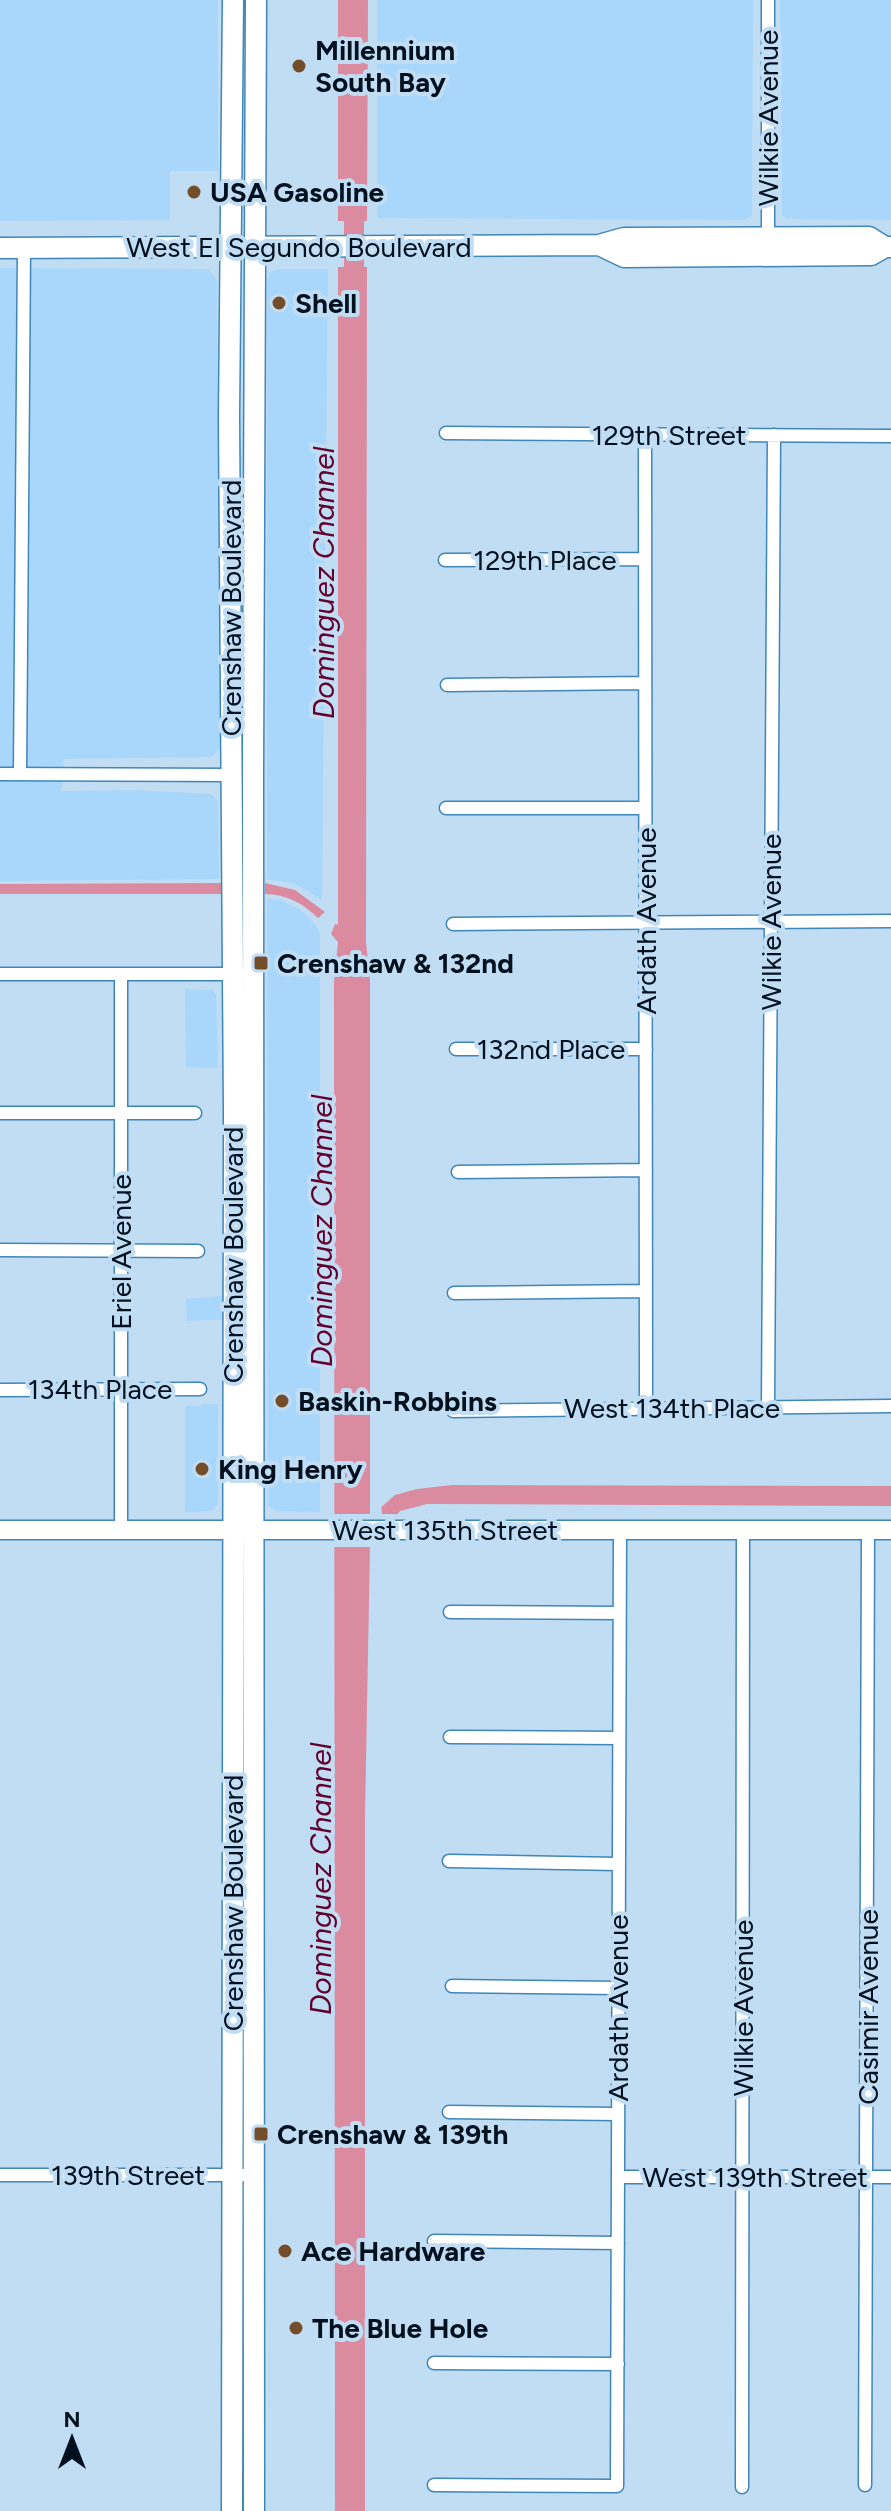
<svg xmlns="http://www.w3.org/2000/svg" width="891" height="2511" font-family="Figtree,sans-serif">
<style>
.built{fill:#a9d6fb}
.water{fill:#da8ba0}
.pier{fill:#c1ddf3}
.lines{fill:none;stroke-linecap:round;stroke-linejoin:round}
.river{stroke:#da8ba0;stroke-width:20}
.street-casing{stroke:#3f86b9;stroke-width:15}
.secondary-casing{stroke:#3f86b9;stroke-width:21}
.primary-casing{stroke:#3f86b9;stroke-width:23}
.street{stroke:#fff;stroke-width:12}
.secondary{stroke:#fff;stroke-width:18}
.primary{stroke:#fff;stroke-width:20}
.poi-dot{fill:#744e2b;stroke:#c1ddf3;stroke-width:3}
.labels{text-anchor:middle;dominant-baseline:central;stroke-width:8;stroke-linejoin:round;paint-order:stroke}
.poi-label{font-size:28px;font-weight:bold;fill:#00101f;stroke:#c1ddf3;text-anchor:start}
.street-label{font-size:28px;fill:#00101f;stroke:#c1ddf3}
.water-label{font-size:30px;font-style:italic;fill:#62002d;stroke:#c1ddf3}
</style>
<rect width="100%" height="100%" fill="#c1ddf3"/>
<!-- built -->
<path class="built" d="M 0,0 L 218,0 L 218,171 L 170,171 L 170,220 L 0,221 Z
M 377,0 L 753,0 L 752,215 L 746,220 L 377,218 Z
M 780,0 L 891,0 L 891,220 L 787,219 L 782,215 Z
M 0,268 L 208,269 L 217,280 L 220,749 L 211,757 L 63,759 L 64,774 L 61,791 L 135,790 L 211,794 L 218,801 L 219,879 L 0,881 Z
M 278,269 L 328,269 L 322,900 L 296,884 L 267,879 L 267,280 L 271,272 Z
M 267,899 L 280,900 L 301,910 L 316,926 L 320,934 L 320,1512 L 276,1511 L 268,1505 Z
M 185,989 L 212,990 L 216,995 L 218,1068 L 186,1067 Z
M 232,1295 L 232,1319 L 187,1321 L 186,1299 Z
M 204,1404 L 218,1404 L 218,1504 L 211,1511 L 185,1512 L 185,1406 L 201,1406 Z"/>
<!-- water -->
<path class="water" d="M 338,0 L 368,0 L 367,221 L 338,221 Z
M 338,267 L 367,267 L 366,942 L 370,980 L 370,1517 L 395,1495 L 417,1489 L 452,1485 L 891,1486 L 891,1506 L 427,1504 L 400,1511 L 374,1543 L 370,1545 L 365,1817 L 365,2511 L 335,2511 L 334,981 L 338,942 L 331,934 L 335,924 L 338,925 Z
M 222,883 L 222,894 L 0,894 L 0,884 Z
M 265,883 L 295,890 L 325,912 L 318,918 C 303,903 286,894 265,894 Z"/>
<!-- pier -->
<path class="pier" d="M 381,1505 L 382,1514 L 398,1514 L 374,1543 L 374,1547 L 334,1547 L 334,1514 L 374,1514 Z"/>
<g class="lines">
<!-- river -->
<path class="river" d="M 354,292 L 354,196"/>
<defs>
<path id="street" d="M 768,0 L 768,237
M 446,433 L 891,436
M 645,434 L 646,1408
M 445,560 L 645,559
M 447,685 L 645,683
M 0,774 L 232,775
M 20,774 L 24,248
M 446,808 L 645,808
M 453,924 L 891,921
M 0,974 L 239,974
M 121,974 L 121,1530
M 456,1049 L 646,1049
M 0,1113 L 195,1113
M 458,1172 L 646,1170
M 0,1250 L 198,1251
M 454,1293 L 646,1291
M 0,1390 L 200,1389
M 768,1408 L 774,435
M 453,1411 L 891,1406
M 450,1612 L 619,1613
M 450,1737 L 619,1738
M 449,1861 L 618,1864
M 452,1986 L 618,1988
M 449,2112 L 618,2114
M 0,2175 L 255,2175
M 618,2177 L 891,2177
M 434,2241 L 618,2243
M 434,2363 L 618,2364
M 434,2485 L 617,2486 L 620,1530
M 865,2485 L 868,1530
M 742,2487 L 743,1529"/>
<path id="secondary" d="M 0,1530 L 891,1530"/>
<path id="primary" d="M 599,245 L 624,257 L 871,255 L 885,247 L 891,247
M 0,248 L 599,245 L 624,238 L 869,237 L 885,247
M 232,2511 L 234,1112 L 229,417 L 233,0
M 254,2511 L 253,775 L 256,0"/>
</defs>
<!-- street casing -->
<use href="#street" class="street-casing"/>
<!-- secondary casing -->
<use href="#secondary" class="secondary-casing"/>
<!-- primary casing -->
<use href="#primary" class="primary-casing"/>
<!-- street -->
<use href="#street" class="street"/>
<!-- secondary -->
<use href="#secondary" class="secondary"/>
<!-- primary -->
<use href="#primary" class="primary"/>
</g>
<!-- markers -->
<g class="poi-dot">
<circle cx="299" cy="66" r="8"/>
<circle cx="194" cy="192" r="8"/>
<circle cx="279" cy="303" r="8"/>
<rect x="253" y="955" width="16" height="16" rx="4"/>
<circle cx="282" cy="1401" r="8"/>
<circle cx="202" cy="1469" r="8"/>
<rect x="253" y="2126" width="16" height="16" rx="4"/>
<circle cx="285" cy="2251" r="8"/>
<circle cx="296" cy="2328" r="8"/>
</g>
<g class="labels">
<!-- poi labels -->
<g class="poi-label">
<text x="315" y="50">Millennium<tspan x="315" dy="32">South Bay</tspan></text>
<text x="210" y="192">USA Gasoline</text>
<text x="295" y="303">Shell</text>
<text x="277" y="963">Crenshaw &amp; 132nd</text>
<text x="298" y="1401">Baskin-Robbins</text>
<text x="218" y="1469">King Henry</text>
<text x="277" y="2134">Crenshaw &amp; 139th</text>
<text x="301" y="2251">Ace Hardware</text>
<text x="312" y="2328">The Blue Hole</text>
</g>
<!-- street labels -->
<g class="street-label">
<text transform="translate(768 118) rotate(-90)">Wilkie Avenue</text>
<text x="299" y="247">West El Segundo Boulevard</text>
<text x="669" y="435">129th Street</text>
<text x="545" y="560">129th Place</text>
<text transform="translate(231 608) rotate(-90)">Crenshaw Boulevard</text>
<text transform="translate(646 921) rotate(-90)">Ardath Avenue</text>
<text transform="translate(771 922) rotate(-90)">Wilkie Avenue</text>
<text x="551" y="1049">132nd Place</text>
<text transform="translate(121 1252) rotate(-90)">Eriel Avenue</text>
<text transform="translate(233 1255) rotate(-90)">Crenshaw Boulevard</text>
<text x="100" y="1389">134th Place</text>
<text x="672" y="1408">West 134th Place</text>
<text x="445" y="1530">West 135th Street</text>
<text transform="translate(233 1903) rotate(-90)">Crenshaw Boulevard</text>
<text transform="translate(868 2007) rotate(-90)">Casimir Avenue</text>
<text transform="translate(618 2008) rotate(-90)">Ardath Avenue</text>
<text transform="translate(743 2008) rotate(-90)">Wilkie Avenue</text>
<text x="128" y="2175">139th Street</text>
<text x="755" y="2177">West 139th Street</text>
</g>
<!-- water labels -->
<g class="water-label">
<text transform="translate(323 583) rotate(-90)">Dominguez Channel</text>
<text transform="translate(321 1231) rotate(-90)">Dominguez Channel</text>
<text transform="translate(320 1879) rotate(-90)">Dominguez Channel</text>
</g>
</g>
<!-- north arrow -->
<g transform="translate(72 2439)" stroke="#c1ddf3" stroke-width="6" paint-order="stroke">
<path d="M0-6L14 30L0 20L-14 30Z" fill="#00101f"/>
<text y="-12" font-size="22" font-weight="bold" text-anchor="middle" fill="#00101f">N</text>
</g>
</svg>
